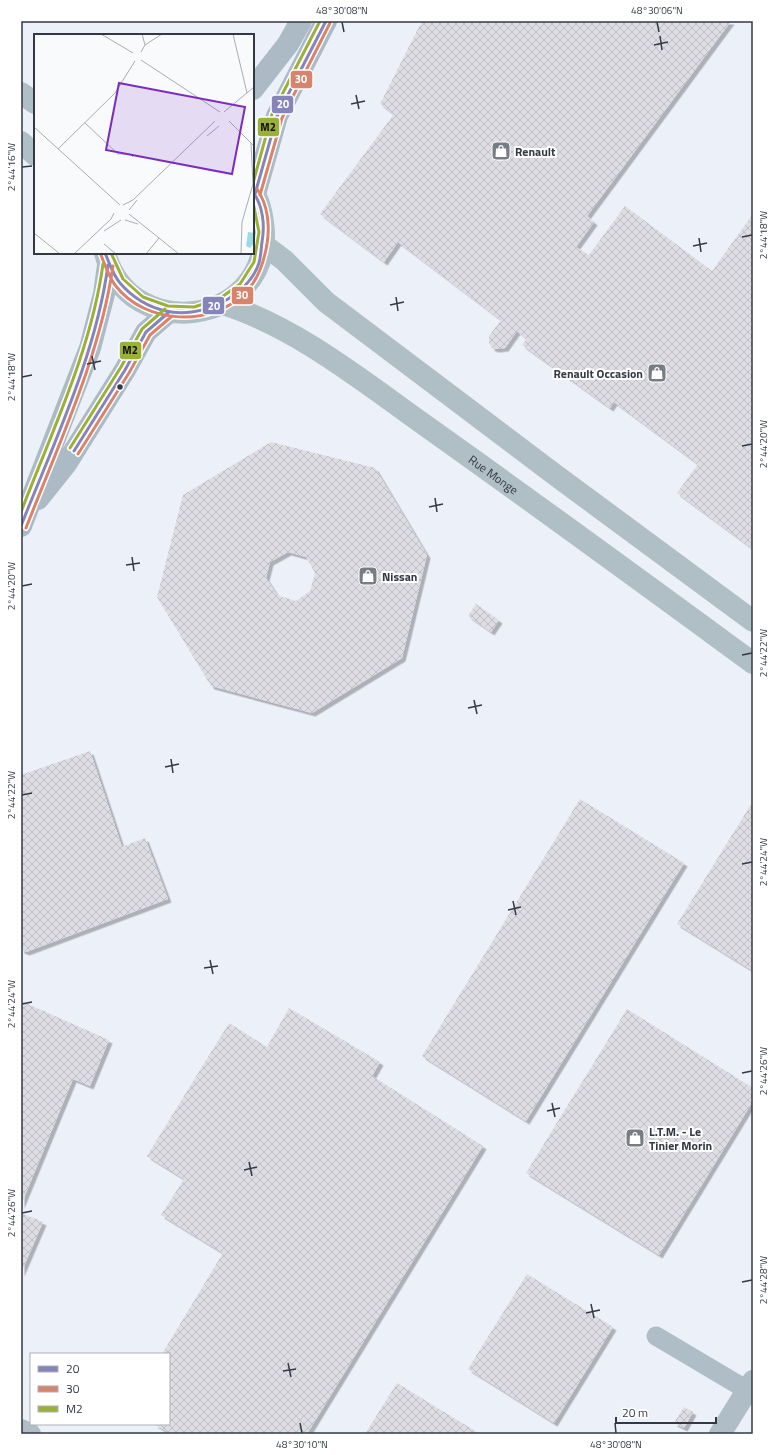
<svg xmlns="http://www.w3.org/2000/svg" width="774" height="1455" font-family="'Titillium Web',sans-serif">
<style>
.built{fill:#ecf0f9;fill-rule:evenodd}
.building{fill:url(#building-cross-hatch);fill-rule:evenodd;filter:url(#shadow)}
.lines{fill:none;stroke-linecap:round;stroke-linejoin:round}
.service{stroke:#aebdc6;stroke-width:19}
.minor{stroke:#aebdc6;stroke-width:22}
.secondary{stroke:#abbac4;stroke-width:22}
.primary{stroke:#b0bec6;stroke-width:22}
.bus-1-casing{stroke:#fff;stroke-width:6}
.bus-2-casing{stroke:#fff;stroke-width:6}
.bus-3-casing{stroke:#fff;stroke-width:6}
.bus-1{stroke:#8784bc;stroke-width:3}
.bus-2{stroke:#d8836b;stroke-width:3}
.bus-3{stroke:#9ab039;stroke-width:3}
.ticks{fill:none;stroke:#333943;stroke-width:1.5}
.bus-dot{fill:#333943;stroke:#fff;stroke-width:1.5}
.labels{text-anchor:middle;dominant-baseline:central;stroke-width:4;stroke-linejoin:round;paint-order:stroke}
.poi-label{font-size:12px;font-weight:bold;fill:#333943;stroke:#fff;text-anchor:start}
.street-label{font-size:12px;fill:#333943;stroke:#fff}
.inset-road{fill:none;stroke:#a9adb2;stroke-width:1}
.view{fill:#7b2cbf;fill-opacity:0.15;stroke:#7b2cbf;stroke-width:2}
.inset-edge{fill:none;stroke:#333943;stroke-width:2}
.line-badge{stroke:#fff;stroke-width:1.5}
.badge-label{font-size:11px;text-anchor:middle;font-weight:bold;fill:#fff}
.pale-badge-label{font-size:11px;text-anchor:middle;font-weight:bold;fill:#111}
.neatline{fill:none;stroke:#333943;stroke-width:1.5}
.ticks-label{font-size:10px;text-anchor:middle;fill:#333943}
</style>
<defs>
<pattern id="building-cross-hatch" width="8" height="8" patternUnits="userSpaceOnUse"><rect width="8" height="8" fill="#dedde4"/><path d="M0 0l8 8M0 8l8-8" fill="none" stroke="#bfbec5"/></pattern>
<filter id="shadow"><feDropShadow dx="3.5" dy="3.5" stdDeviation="0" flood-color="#0004"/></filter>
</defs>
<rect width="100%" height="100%" fill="#f8fafc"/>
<!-- built -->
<path class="built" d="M 21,21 L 753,21 L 753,1434 L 21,1434 ZM 35,35 L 253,35 L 253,253 L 35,253 ZM 31,1354 L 169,1354 L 169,1424 L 31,1424 Z"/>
<!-- building -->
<path class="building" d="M 422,21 L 731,21 L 587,216 L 594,222 L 576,247 L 589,255 L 625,206 L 712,271 L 753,214 L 753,549 L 677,493 L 698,464 L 614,402 L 610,408 L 522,345 L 526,339 L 517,331 L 505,348 L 496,349 L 492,348 L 489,343 L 489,336 L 501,320 L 398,242 L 384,262 L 320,214 L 394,114 L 380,104 Z
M 271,442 L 375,468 L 427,555 L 402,658 L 312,713 L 211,686 L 157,597 L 183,495 ZM 288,552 L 306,557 L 315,573 L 310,591 L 296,601 L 277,595 L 266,578 L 270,562 Z
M 476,604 L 499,620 L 491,632 L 468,616 Z
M 90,751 L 122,847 L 145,838 L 168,899 L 26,952 L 21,950 L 21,775 Z
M 580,799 L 684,863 L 526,1121 L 422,1056 Z
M 753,801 L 753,971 L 677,924 Z
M 21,1001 L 109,1040 L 90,1086 L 73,1079 L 21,1205 Z
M 289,1008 L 380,1062 L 372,1076 L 483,1146 L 307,1434 L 171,1434 L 154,1424 L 169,1424 L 169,1354 L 162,1354 L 223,1253 L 161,1215 L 184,1179 L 147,1156 L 229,1023 L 267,1047 Z
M 627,1009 L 753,1088 L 753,1101 L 659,1255 L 526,1173 Z
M 21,1213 L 43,1222 L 21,1273 Z
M 527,1274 L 613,1327 L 554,1423 L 468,1369 Z
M 397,1383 L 480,1434 L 365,1434 Z
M 684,1407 L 693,1412 L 684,1428 L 674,1423 Z"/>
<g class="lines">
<!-- service -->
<path class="service" d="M 656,1336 L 747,1390"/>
<!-- minor -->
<path class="minor" d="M 21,1430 L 30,1434
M 720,1434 L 753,1381"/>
<!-- secondary -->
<path class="secondary" d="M 253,89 L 288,44 L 301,21
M 255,194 L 277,116 L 326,21
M 38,499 L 66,464 L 125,370 L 146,332 L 168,313
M 21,526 L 90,348 L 104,294 L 108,265"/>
<!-- primary -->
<g class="primary">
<path d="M 21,93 L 35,103"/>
<path d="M 21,142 L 35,155"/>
<path d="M 264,245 L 284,260 L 326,302 L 554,474 L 753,621"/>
<path d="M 105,253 C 130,344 266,326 264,232 C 263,219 261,202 253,192"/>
<path id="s1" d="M 223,304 C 296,327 364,382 426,426 C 536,504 645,584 753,663"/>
</g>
<defs>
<path id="bus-1" d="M 255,194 L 277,116 L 326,21
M 105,253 C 109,262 113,275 120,283 C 132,297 148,307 166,311 C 200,319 248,297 259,263 C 261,256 261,249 262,242 C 265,225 263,206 253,192
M 74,451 L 125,370 L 146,332 L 168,313
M 21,526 C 54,442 96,355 108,265"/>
<path id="bus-2" d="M 260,195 L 282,118 L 330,23
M 101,255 C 105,265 109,277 115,285 C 145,325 213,328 247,291 C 259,278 264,262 267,244 C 270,226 268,205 257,189
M 78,454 L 129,373 L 150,335 L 171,317
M 26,528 C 59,443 100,356 113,266"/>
<path id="bus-3" d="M 253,183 L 272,114 L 320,21
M 111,253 L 123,279 L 143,297 L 168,306 L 194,307 L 219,299 L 240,284 L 254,262 L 259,232 L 253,202
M 70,448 L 121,367 L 142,329 L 165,309
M 21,512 C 52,431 91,351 103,264"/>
</defs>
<!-- bus-1 casing -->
<use href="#bus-1" class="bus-1-casing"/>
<!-- bus-2 casing -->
<use href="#bus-2" class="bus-2-casing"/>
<!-- bus-3 casing -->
<use href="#bus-3" class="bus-3-casing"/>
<!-- bus-1 -->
<use href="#bus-1" class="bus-1"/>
<!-- bus-2 -->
<use href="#bus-2" class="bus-2"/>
<!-- bus-3 -->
<use href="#bus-3" class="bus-3"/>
</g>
<!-- ticks -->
<path class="ticks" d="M 342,22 L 344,32M 657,22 L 659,32M 660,36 L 662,50M 654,45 L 668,42M 356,95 L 359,109M 351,104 L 365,101M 22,167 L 32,166M 742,237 L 752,235M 699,238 L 701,252M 693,246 L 707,243M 396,297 L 398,311M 390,305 L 404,302M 92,356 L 95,370M 87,364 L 101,361M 22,377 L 32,375M 742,446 L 752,444M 435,498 L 437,512M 429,507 L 443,504M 132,557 L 134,571M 126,565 L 140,563M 22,586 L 32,584M 742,655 L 752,653M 474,700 L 477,714M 468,708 L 482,705M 171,759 L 173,773M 165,767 L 179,764M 22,795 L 32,793M 742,864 L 752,862M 513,901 L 516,915M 508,910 L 521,907M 210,960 L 213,974M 204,968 L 218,966M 22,1004 L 32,1002M 742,1073 L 752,1071M 552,1103 L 555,1117M 547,1111 L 560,1108M 249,1162 L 252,1176M 244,1170 L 257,1167M 22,1213 L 32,1211M 742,1282 L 752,1280M 591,1304 L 594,1318M 586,1313 L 600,1310M 288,1363 L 291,1377M 283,1371 L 296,1369M 300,1423 L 302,1433M 615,1423 L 616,1433"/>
<!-- icons -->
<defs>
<symbol id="shop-square" viewBox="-11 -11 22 22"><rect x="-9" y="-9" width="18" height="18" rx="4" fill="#787d84" stroke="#fff"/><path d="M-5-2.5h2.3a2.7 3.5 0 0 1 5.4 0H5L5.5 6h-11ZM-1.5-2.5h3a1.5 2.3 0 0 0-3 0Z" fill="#fff"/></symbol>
</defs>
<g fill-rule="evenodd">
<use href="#shop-square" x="490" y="140" width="22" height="22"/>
<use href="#shop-square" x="646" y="362" width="22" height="22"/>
<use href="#shop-square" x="357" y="565" width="22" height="22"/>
<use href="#shop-square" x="624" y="1127" width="22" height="22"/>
</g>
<!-- markers -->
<circle class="bus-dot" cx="120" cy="387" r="3.5"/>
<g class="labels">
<!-- poi labels -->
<g class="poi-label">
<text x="515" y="151">Renault</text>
<text x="643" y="373" text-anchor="end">Renault Occasion</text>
<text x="382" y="576">Nissan</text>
<text x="649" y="1131">L.T.M. - Le<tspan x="649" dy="14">Tinier Morin</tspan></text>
</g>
<!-- street labels -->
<g class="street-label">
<text stroke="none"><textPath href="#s1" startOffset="321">Rue Monge</textPath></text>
</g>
</g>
<!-- overview -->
<g transform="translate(34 34)">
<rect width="220" height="220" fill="#f8fafc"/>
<path d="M 214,198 L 220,199 L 220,209 L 216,214 L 212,212 Z" fill="#9adce5"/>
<path class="inset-road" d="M 67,0 L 99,19M 199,0 L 213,59M 111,11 L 128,0M 107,18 L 111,11 L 108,0M 107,26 L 186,78M 190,78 L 220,53M 195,87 L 220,112M 51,89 L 84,120 L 96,120 L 99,123M 0,93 L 86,171M 173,102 L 185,92M 24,115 L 81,59 L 101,27M 89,171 L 99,166 L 181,87M 95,176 L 103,166M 95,180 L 145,220M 91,186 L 104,190M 70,197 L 87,186M 0,199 L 26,220M 70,210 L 82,220M 40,220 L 77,185 L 80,179M 112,220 L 125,204M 207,220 L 208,188 L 219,150 L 217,109"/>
<path class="view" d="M 85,49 L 211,73 L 198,140 L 72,116 Z"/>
<rect width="220" height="220" class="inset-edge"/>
</g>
<g class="line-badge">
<rect x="290" y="70" width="23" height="19" rx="4" fill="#d8836b"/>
<rect x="271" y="95" width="23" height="19" rx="4" fill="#8784bc"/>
<rect x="257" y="117" width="23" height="20" rx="4" fill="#9ab039"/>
<rect x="231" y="286" width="23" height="19" rx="4" fill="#d8836b"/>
<rect x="202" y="296" width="23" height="19" rx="4" fill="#8784bc"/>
<rect x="119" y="341" width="23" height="19" rx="4" fill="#9ab039"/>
</g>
<g class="badge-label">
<text x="301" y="83">30</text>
<text x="283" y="108">20</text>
<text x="242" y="299">30</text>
<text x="214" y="310">20</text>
</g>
<g class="pale-badge-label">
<text x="268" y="131">M2</text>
<text x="130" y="354">M2</text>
</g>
<!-- border -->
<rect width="774" height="1455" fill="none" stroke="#ffffff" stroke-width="44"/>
<!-- legend -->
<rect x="30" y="1353" width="140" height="72" fill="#ffffff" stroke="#adb0b4"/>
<rect x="38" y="1366" width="20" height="6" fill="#8784bc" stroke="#adb0b4"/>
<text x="66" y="1373" font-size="12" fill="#333943">20</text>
<rect x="38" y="1386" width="20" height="6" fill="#d8836b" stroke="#adb0b4"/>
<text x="66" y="1393" font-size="12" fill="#333943">30</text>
<rect x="38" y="1406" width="20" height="6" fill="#9ab039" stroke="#adb0b4"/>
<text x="66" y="1413" font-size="12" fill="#333943">M2</text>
<!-- scale -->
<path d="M616 1417v6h100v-6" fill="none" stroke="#333943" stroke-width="2"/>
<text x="622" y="1417" font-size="12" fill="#333943" stroke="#ffffff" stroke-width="3" paint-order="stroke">20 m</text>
<rect x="22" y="22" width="730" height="1411" class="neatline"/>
<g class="ticks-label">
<text x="342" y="14">48°30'08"N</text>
<text x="657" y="14">48°30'06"N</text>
<text transform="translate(11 167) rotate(-90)" y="4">2°44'16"W</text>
<text transform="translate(763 235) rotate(-90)" y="4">2°44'18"W</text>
<text transform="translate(11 377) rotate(-90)" y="4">2°44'18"W</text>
<text transform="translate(763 444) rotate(-90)" y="4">2°44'20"W</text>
<text transform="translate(11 586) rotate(-90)" y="4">2°44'20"W</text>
<text transform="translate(763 653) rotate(-90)" y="4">2°44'22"W</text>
<text transform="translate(11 795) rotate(-90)" y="4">2°44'22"W</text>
<text transform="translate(763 862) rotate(-90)" y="4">2°44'24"W</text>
<text transform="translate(11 1004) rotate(-90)" y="4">2°44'24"W</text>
<text transform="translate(763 1071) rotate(-90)" y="4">2°44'26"W</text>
<text transform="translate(11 1213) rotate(-90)" y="4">2°44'26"W</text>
<text transform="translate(763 1280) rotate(-90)" y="4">2°44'28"W</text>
<text x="302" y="1448">48°30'10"N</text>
<text x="616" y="1448">48°30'08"N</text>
</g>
</svg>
